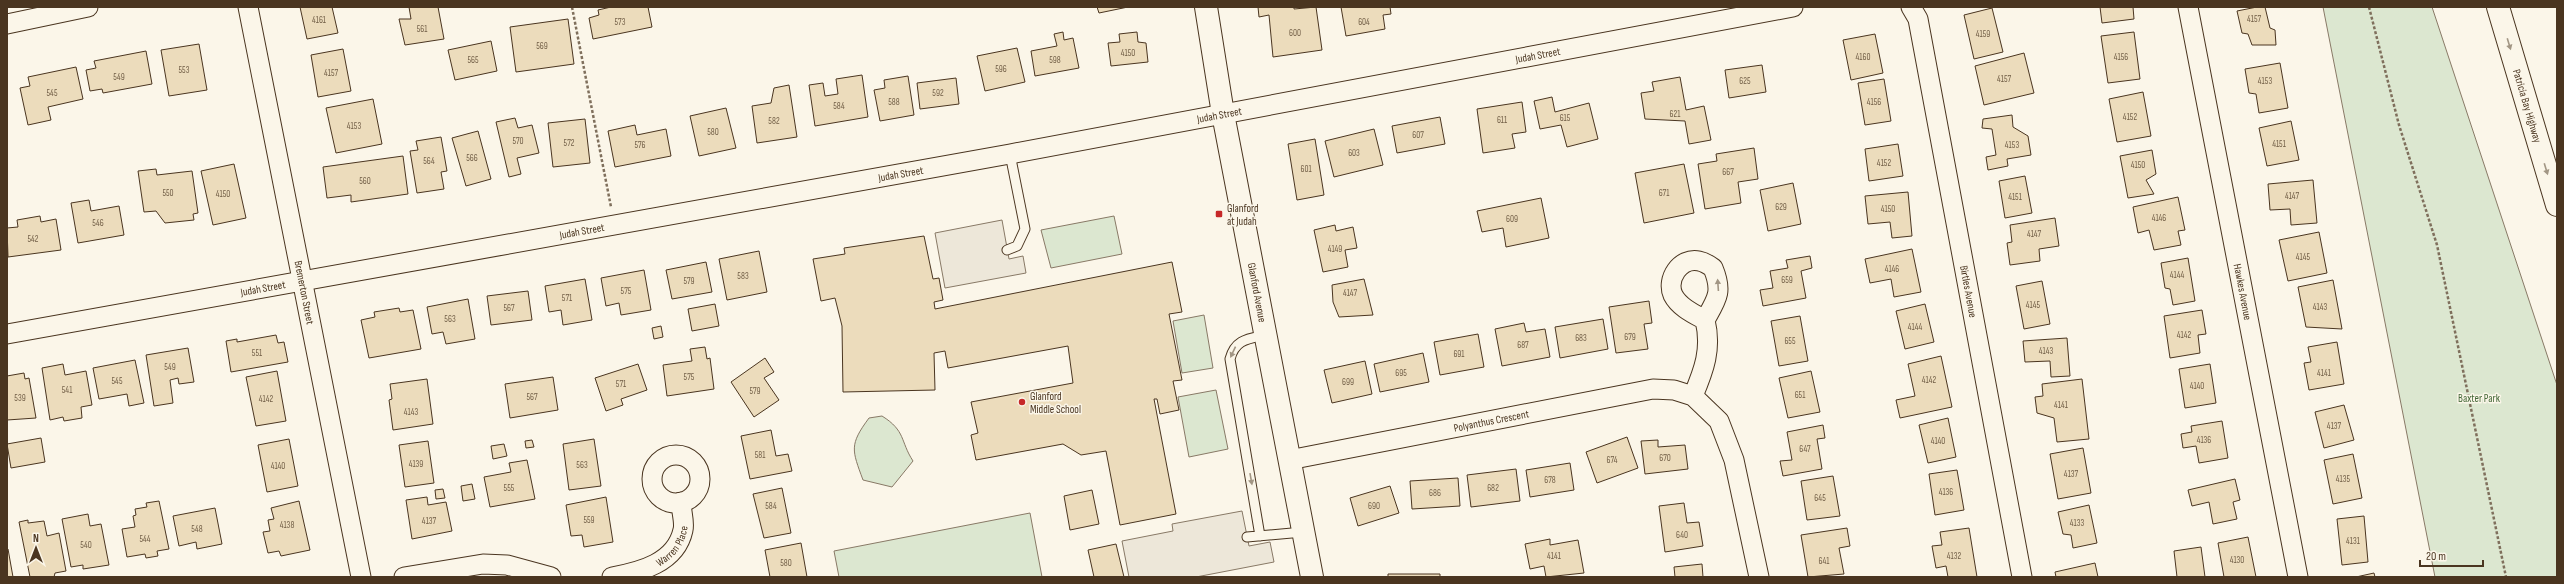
<svg xmlns="http://www.w3.org/2000/svg" width="2564" height="584" font-family="'Sofia Sans Condensed',sans-serif">
<style>
.green{fill:#dce7d0;stroke:#887966}
.parking{fill:#ede7d9;stroke:#887966}
.building{fill:#ecdcbc;stroke:#4a3520}
.lines{fill:none;stroke-linecap:round;stroke-linejoin:round}
.service-casing{stroke:#4a3520;stroke-width:11}
.minor-casing{stroke:#4a3520;stroke-width:21}
.secondary-casing{stroke:#4a3520;stroke-width:24}
.motorway-casing{stroke:#4a3520;stroke-width:24}
.path{stroke:#7f6f5c;stroke-width:2.5;stroke-dasharray:3 2;stroke-linecap:butt}
.service{stroke:#fbf6e9;stroke-width:9}
.minor{stroke:#fbf6e9;stroke-width:19}
.secondary{stroke:#fbf6e9;stroke-width:22}
.motorway{stroke:#fbf6e9;stroke-width:22}
.oneway{fill:#a29684}
.poi-dot{fill:#c62828;stroke:#fbf6e9;stroke-width:1.5}
.labels{text-anchor:middle;dominant-baseline:central;stroke-width:3;stroke-linejoin:round;paint-order:stroke}
.number-label{font-size:9px;fill:#725f47}
.street-label{font-size:11px;fill:#4a3520;stroke:#fbf6e9}
.poi-label{font-size:11px;fill:#4a3520;stroke:#fbf6e9;text-anchor:start}
.park-label{font-size:11px;fill:#436837;stroke:#fbf6e9}
</style>
<rect width="100%" height="100%" fill="#fbf6e9"/>
<!-- green -->
<path class="green" d="M 2323,7 L 2432,7 L 2557,385 L 2557,577 L 2435,577 Z
M 1114,216 L 1122,254 L 1051,268 L 1041,230 Z
M 1204,315 L 1213,368 L 1182,373 L 1173,321 Z
M 1216,390 L 1228,449 L 1189,457 L 1178,397 Z
M 882,416 C 906,431 900,441 913,461 L 892,487 L 863,480 C 852,450 849,445 869,418 Z
M 1030,513 L 1042,577 L 839,577 L 834,551 Z"/>
<!-- parking -->
<path class="parking" d="M 1002,220 L 1009,259 L 1023,256 L 1026,273 L 945,288 L 935,233 Z
M 1242,511 L 1249,546 L 1270,542 L 1274,562 L 1196,577 L 1129,577 L 1122,541 L 1173,531 L 1172,524 Z"/>
<!-- building -->
<path class="building" d="M 300,7 L 332,7 L 338,33 L 307,39 Z
M 409,7 L 438,7 L 444,39 L 405,45 L 399,19 L 411,19 Z
M 611,7 L 648,7 L 652,27 L 593,39 L 589,18 L 599,15 L 598,10 Z
M 1097,7 L 1128,7 L 1099,13 Z
M 1258,7 L 1294,7 L 1294,9 L 1316,7 L 1322,50 L 1273,57 L 1269,15 L 1259,17 Z
M 1341,7 L 1390,7 L 1391,14 L 1383,15 L 1385,29 L 1346,36 Z
M 2100,7 L 2133,7 L 2134,19 L 2102,23 Z
M 2257,7 L 2265,7 L 2270,28 L 2275,30 L 2276,45 L 2252,45 L 2248,34 L 2242,33 L 2237,11 Z
M 1992,8 L 2003,52 L 1974,59 L 1964,15 Z
M 568,19 L 574,64 L 516,72 L 510,27 Z
M 1063,32 L 1064,40 L 1073,38 L 1079,68 L 1035,76 L 1031,51 L 1057,46 L 1054,34 Z
M 1137,32 L 1138,42 L 1146,43 L 1148,62 L 1111,66 L 1108,43 L 1120,42 L 1119,34 Z
M 2134,32 L 2140,79 L 2108,83 L 2101,36 Z
M 1875,34 L 1883,73 L 1851,80 L 1843,40 Z
M 491,41 L 497,71 L 455,80 L 448,50 Z
M 199,44 L 207,90 L 169,96 L 161,50 Z
M 1017,48 L 1025,82 L 985,91 L 977,56 Z
M 343,49 L 351,91 L 318,97 L 311,55 Z
M 146,51 L 152,84 L 103,93 L 102,89 L 90,91 L 86,70 L 96,68 L 94,61 Z
M 2024,53 L 2034,93 L 1984,105 L 1975,66 Z
M 2280,63 L 2288,108 L 2259,113 L 2256,94 L 2249,93 L 2245,69 Z
M 1762,65 L 1766,92 L 1729,98 L 1725,70 Z
M 76,67 L 83,99 L 48,107 L 51,120 L 28,125 L 20,88 L 30,86 L 28,77 Z
M 862,75 L 868,117 L 815,126 L 809,85 L 823,83 L 825,96 L 838,94 L 836,79 Z
M 908,76 L 914,115 L 880,121 L 874,90 L 885,88 L 884,80 Z
M 1680,77 L 1686,110 L 1704,106 L 1711,140 L 1689,144 L 1685,121 L 1645,119 L 1641,93 L 1654,91 L 1652,82 Z
M 956,78 L 959,104 L 920,109 L 917,83 Z
M 1884,79 L 1891,121 L 1865,125 L 1858,83 Z
M 789,85 L 797,137 L 757,143 L 752,106 L 771,103 L 774,88 Z
M 2143,92 L 2151,136 L 2117,142 L 2109,99 Z
M 1552,97 L 1555,112 L 1589,103 L 1598,139 L 1567,147 L 1561,125 L 1540,129 L 1534,101 Z
M 373,99 L 382,144 L 336,153 L 326,108 Z
M 1522,102 L 1526,132 L 1512,134 L 1515,148 L 1483,153 L 1477,109 Z
M 726,108 L 736,148 L 699,156 L 690,116 Z
M 2012,115 L 2013,127 L 2028,136 L 2031,155 L 2007,159 L 2008,166 L 1988,170 L 1986,157 L 1996,155 L 1992,129 L 1982,128 L 1983,119 Z
M 1440,117 L 1445,144 L 1397,153 L 1392,126 Z
M 515,118 L 518,128 L 532,125 L 539,153 L 517,158 L 521,174 L 509,177 L 496,122 Z
M 585,119 L 590,163 L 553,167 L 548,123 Z
M 2291,121 L 2299,160 L 2267,166 L 2259,128 Z
M 635,125 L 637,135 L 666,129 L 671,156 L 615,167 L 608,131 Z
M 1374,129 L 1383,165 L 1334,177 L 1325,141 Z
M 478,131 L 491,179 L 466,186 L 452,138 Z
M 441,137 L 447,171 L 441,172 L 444,189 L 417,193 L 410,151 L 418,150 L 416,141 Z
M 1315,139 L 1324,195 L 1297,200 L 1288,144 Z
M 1898,144 L 1903,176 L 1869,181 L 1865,149 Z
M 1754,148 L 1758,179 L 1738,182 L 1741,203 L 1705,209 L 1698,164 L 1717,161 L 1716,154 Z
M 2152,150 L 2156,174 L 2146,180 L 2154,194 L 2128,198 L 2120,156 Z
M 403,156 L 408,194 L 351,202 L 351,195 L 327,198 L 323,167 Z
M 234,164 L 246,218 L 213,225 L 201,171 Z
M 1684,164 L 1694,213 L 1644,223 L 1635,173 Z
M 156,169 L 157,175 L 192,171 L 198,213 L 193,214 L 194,220 L 165,223 L 156,211 L 144,212 L 138,171 Z
M 2025,176 L 2032,213 L 2005,218 L 1999,181 Z
M 2313,180 L 2317,223 L 2291,225 L 2290,209 L 2270,210 L 2268,184 Z
M 1793,183 L 1801,224 L 1768,231 L 1760,190 Z
M 1908,192 L 1912,236 L 1892,238 L 1890,222 L 1868,224 L 1865,196 Z
M 2178,197 L 2185,230 L 2178,231 L 2181,245 L 2154,250 L 2149,230 L 2138,233 L 2133,207 Z
M 1541,198 L 1549,238 L 1506,247 L 1503,228 L 1482,232 L 1477,211 Z
M 89,200 L 91,211 L 119,206 L 124,235 L 78,243 L 71,203 Z
M 40,216 L 41,222 L 56,219 L 61,250 L 8,257 L 7,228 L 18,227 L 17,220 Z
M 2055,218 L 2059,246 L 2039,249 L 2040,261 L 2010,265 L 2007,243 L 2012,242 L 2010,225 Z
M 1335,225 L 1336,231 L 1353,227 L 1357,248 L 1345,250 L 1348,267 L 1323,272 L 1314,230 Z
M 2319,232 L 2327,273 L 2288,281 L 2279,240 Z
M 924,236 L 933,279 L 939,278 L 943,300 L 934,302 L 935,309 L 1172,262 L 1182,312 L 1169,314 L 1182,380 L 1173,381 L 1179,410 L 1160,414 L 1157,399 L 1154,399 L 1176,514 L 1120,525 L 1106,451 L 1081,455 L 1063,444 L 976,460 L 971,435 L 978,433 L 971,402 L 1073,383 L 1068,346 L 948,368 L 945,351 L 934,353 L 935,390 L 843,392 L 842,326 L 835,298 L 821,301 L 813,259 L 845,254 L 844,248 Z
M 1912,249 L 1921,292 L 1894,297 L 1891,279 L 1870,283 L 1865,259 Z
M 759,251 L 767,292 L 727,300 L 719,259 Z
M 1810,256 L 1812,268 L 1801,271 L 1806,298 L 1763,306 L 1760,290 L 1773,288 L 1770,271 L 1788,268 L 1786,260 Z
M 2188,258 L 2195,301 L 2173,305 L 2170,289 L 2165,288 L 2161,263 Z
M 706,262 L 712,292 L 672,299 L 666,270 Z
M 644,270 L 651,310 L 621,315 L 619,303 L 606,306 L 601,278 Z
M 585,279 L 592,320 L 563,325 L 561,310 L 549,312 L 545,286 Z
M 1364,279 L 1373,315 L 1339,317 L 1333,302 L 1332,285 Z
M 2333,280 L 2342,329 L 2306,327 L 2298,287 Z
M 2042,281 L 2050,324 L 2024,329 L 2016,286 Z
M 528,291 L 532,320 L 491,325 L 487,296 Z
M 468,299 L 475,339 L 446,344 L 443,332 L 432,334 L 427,307 Z
M 1649,301 L 1652,323 L 1644,324 L 1648,349 L 1616,353 L 1609,307 Z
M 715,304 L 719,326 L 692,331 L 688,309 Z
M 1925,304 L 1934,342 L 1905,349 L 1896,311 Z
M 399,308 L 400,312 L 413,310 L 421,349 L 369,358 L 361,320 L 375,317 L 374,312 Z
M 2202,310 L 2206,334 L 2198,335 L 2200,353 L 2170,358 L 2164,316 Z
M 1800,316 L 1808,361 L 1779,366 L 1771,321 Z
M 1603,319 L 1608,349 L 1560,358 L 1555,327 Z
M 1524,323 L 1526,332 L 1545,329 L 1550,357 L 1502,366 L 1495,329 Z
M 661,326 L 663,337 L 654,339 L 652,328 Z
M 1478,334 L 1484,367 L 1440,375 L 1434,342 Z
M 276,335 L 278,343 L 284,342 L 288,362 L 231,372 L 226,341 L 237,339 L 237,342 Z
M 2067,338 L 2070,376 L 2051,377 L 2050,361 L 2025,362 L 2023,341 Z
M 2337,342 L 2344,384 L 2309,390 L 2304,363 L 2311,362 L 2308,347 Z
M 705,347 L 707,359 L 710,358 L 714,389 L 667,396 L 663,365 L 692,361 L 690,349 Z
M 188,348 L 194,382 L 179,384 L 178,378 L 170,380 L 173,403 L 154,406 L 146,355 Z
M 1423,353 L 1429,382 L 1380,392 L 1374,364 Z
M 1941,356 L 1952,407 L 1900,418 L 1896,400 L 1915,396 L 1908,364 Z
M 765,358 L 774,372 L 764,378 L 779,400 L 754,417 L 731,382 Z
M 135,360 L 144,403 L 129,406 L 127,394 L 99,399 L 93,368 Z
M 1365,361 L 1372,394 L 1332,403 L 1324,370 Z
M 63,364 L 65,375 L 86,371 L 92,405 L 81,407 L 82,418 L 64,421 L 63,417 L 50,420 L 42,368 Z
M 638,364 L 647,390 L 621,399 L 623,405 L 606,411 L 595,378 Z
M 2210,364 L 2216,403 L 2185,408 L 2179,369 Z
M 277,371 L 286,421 L 256,426 L 246,377 Z
M 1811,371 L 1820,412 L 1788,418 L 1779,378 Z
M 24,373 L 25,379 L 29,378 L 36,418 L 7,420 L 7,376 Z
M 553,377 L 558,410 L 510,418 L 505,384 Z
M 427,379 L 433,424 L 393,430 L 389,400 L 392,399 L 390,384 Z
M 2082,379 L 2089,439 L 2057,442 L 2054,418 L 2037,413 L 2035,397 L 2043,396 L 2042,384 Z
M 2344,405 L 2354,440 L 2324,448 L 2315,412 Z
M 1948,418 L 1956,457 L 1928,463 L 1919,425 Z
M 2222,421 L 2228,458 L 2199,463 L 2196,446 L 2183,448 L 2181,434 L 2192,432 L 2191,426 Z
M 1823,425 L 1825,438 L 1817,439 L 1822,469 L 1783,476 L 1780,461 L 1792,460 L 1787,432 Z
M 771,430 L 776,456 L 788,454 L 792,471 L 750,479 L 741,436 Z
M 1627,437 L 1638,468 L 1597,483 L 1586,452 Z
M 41,438 L 45,462 L 11,468 L 7,444 Z
M 289,439 L 298,486 L 267,492 L 258,445 Z
M 594,439 L 601,486 L 569,490 L 563,444 Z
M 532,440 L 534,447 L 526,448 L 525,441 Z
M 1658,440 L 1658,447 L 1685,445 L 1688,469 L 1645,474 L 1641,441 Z
M 428,441 L 434,483 L 405,487 L 399,445 Z
M 504,444 L 507,456 L 493,459 L 491,446 Z
M 2083,448 L 2091,493 L 2058,499 L 2050,454 Z
M 2353,454 L 2362,498 L 2333,504 L 2324,460 Z
M 527,460 L 535,499 L 490,507 L 484,477 L 511,472 L 509,463 Z
M 1570,463 L 1574,490 L 1530,497 L 1526,470 Z
M 1516,469 L 1520,501 L 1471,507 L 1467,475 Z
M 1957,470 L 1964,510 L 1935,515 L 1929,474 Z
M 1833,476 L 1840,516 L 1807,520 L 1801,481 Z
M 1458,478 L 1460,506 L 1412,509 L 1410,481 Z
M 2235,479 L 2240,500 L 2233,502 L 2237,519 L 2213,524 L 2209,502 L 2192,506 L 2188,490 Z
M 472,484 L 475,499 L 463,501 L 461,486 Z
M 1390,486 L 1399,513 L 1358,526 L 1350,498 Z
M 782,488 L 791,533 L 764,538 L 753,494 Z
M 443,489 L 445,498 L 436,499 L 435,490 Z
M 1092,490 L 1099,524 L 1070,530 L 1064,496 Z
M 427,497 L 428,505 L 446,502 L 452,531 L 412,539 L 406,500 Z
M 606,497 L 613,542 L 584,547 L 582,535 L 571,536 L 566,505 Z
M 159,501 L 169,549 L 157,551 L 158,556 L 146,558 L 145,554 L 127,557 L 122,529 L 135,527 L 133,516 L 136,515 L 135,509 L 147,507 L 146,503 Z
M 299,501 L 310,550 L 281,556 L 279,551 L 268,553 L 263,532 L 270,531 L 268,520 L 274,519 L 271,508 Z
M 1684,503 L 1687,523 L 1699,522 L 1703,546 L 1665,552 L 1659,506 Z
M 2089,505 L 2097,543 L 2073,548 L 2071,535 L 2063,534 L 2058,512 Z
M 215,508 L 222,544 L 197,549 L 196,542 L 179,546 L 173,516 Z
M 88,514 L 90,526 L 101,524 L 109,565 L 83,569 L 83,565 L 71,567 L 62,519 Z
M 2364,516 L 2368,562 L 2342,565 L 2337,519 Z
M 28,520 L 28,523 L 44,521 L 47,536 L 59,533 L 66,571 L 55,573 L 54,577 L 30,577 L 19,522 Z
M 1847,528 L 1850,546 L 1839,548 L 1844,574 L 1808,577 L 1801,535 Z
M 1969,528 L 1977,577 L 1948,577 L 1946,566 L 1936,568 L 1932,546 L 1942,545 L 1940,532 Z
M 2248,537 L 2256,577 L 2224,577 L 2218,543 Z
M 1550,539 L 1550,545 L 1578,540 L 1584,573 L 1546,577 L 1544,566 L 1530,569 L 1525,544 Z
M 801,543 L 807,577 L 770,577 L 765,550 Z
M 1116,544 L 1124,577 L 1094,577 L 1088,550 Z
M 2201,547 L 2205,577 L 2177,577 L 2174,551 Z
M 7,549 L 8,549 L 13,577 L 7,577 Z
M 2095,563 L 2098,577 L 2056,577 L 2055,572 Z
M 1702,564 L 1703,577 L 1675,577 L 1674,567 Z
M 2374,573 L 2375,577 L 2356,577 Z
M 1388,574 L 1440,574 L 1440,577 L 1388,577 Z"/>
<g class="lines">
<defs>
<path id="service" d="M 1007,250 L 1017,246 L 1025,229 L 1010,154
M 1260,536 L 1230,359 C 1235,340 1247,339 1265,335
M 1247,537 L 1303,532"/>
<g id="minor">
<path id="s1" d="M 248,7 L 361,577"/>
<path id="s2" d="M 1911,7 L 1918,19 L 2022,577"/>
<path id="s3" d="M 2188,7 L 2298,577"/>
<path d="M 7,24 L 88,7"/>
<path id="s4" d="M 7,334 L 1010,154 L 1793,7"/>
<path d="M 1693,396 C 1704,370 1712,349 1705,320 C 1717,299 1723,292 1713,268 C 1709,265 1704,262 1699,261 C 1680,257 1666,279 1673,295 C 1679,307 1694,314 1705,320"/>
<circle cx="676" cy="479" r="24"/>
<path id="s5" d="M 1289,460 L 1653,389 L 1674,390 L 1693,396 L 1719,421 L 1734,460 L 1759,577"/>
<path d="M 404,577 L 483,564 L 507,565 L 551,577"/>
<path id="s6" d="M 612,577 C 640,572 676,563 683,530 C 685,522 681,511 681,502"/>
</g>
<g id="secondary">
<path id="s7" d="M 1206,7 L 1223,114 L 1312,577"/>
</g>
<g id="motorway">
<path id="s8" d="M 2498,7 L 2557,205"/>
</g>
</defs>
<!-- service casing -->
<use href="#service" class="service-casing"/>
<!-- minor casing -->
<use href="#minor" class="minor-casing"/>
<!-- secondary casing -->
<use href="#secondary" class="secondary-casing"/>
<!-- motorway casing -->
<use href="#motorway" class="motorway-casing"/>
<!-- path -->
<path class="path" d="M 572,7 L 611,207
M 2369,7 L 2399,125 L 2437,245 L 2506,577"/>
<!-- service -->
<use href="#service" class="service"/>
<!-- minor -->
<use href="#minor" class="minor"/>
<!-- secondary -->
<use href="#secondary" class="secondary"/>
<!-- motorway -->
<use href="#motorway" class="motorway"/>
</g>
<!-- one-way arrows -->
<defs><path id="oneway-solid" d="M-6-.8H1V-3.2L6.5 0L1 3.2V.8H-6Z"/></defs>
<g class="oneway">
<use href="#oneway-solid" transform="translate(2509 44) rotate(73)"/>
<use href="#oneway-solid" transform="translate(2546 169) rotate(73)"/>
<use href="#oneway-solid" transform="translate(1718 285) rotate(-94)"/>
<use href="#oneway-solid" transform="translate(1233 352) rotate(115)"/>
<use href="#oneway-solid" transform="translate(1251 479) rotate(80)"/>
</g>
<!-- markers -->
<g class="poi-dot">
<rect x="1215" y="210" width="8" height="8" rx="2"/>
<circle cx="1022" cy="402" r="4"/>
</g>
<g class="labels">
<!-- number labels -->
<g class="number-label">
<text x="2254" y="19">4157</text>
<text x="319" y="20">4161</text>
<text x="620" y="22">573</text>
<text x="1364" y="22">604</text>
<text x="422" y="29">561</text>
<text x="1295" y="33">600</text>
<text x="1983" y="34">4159</text>
<text x="542" y="46">569</text>
<text x="1128" y="53">4150</text>
<text x="1863" y="57">4160</text>
<text x="2121" y="57">4156</text>
<text x="473" y="60">565</text>
<text x="1055" y="60">598</text>
<text x="1001" y="69">596</text>
<text x="184" y="70">553</text>
<text x="331" y="73">4157</text>
<text x="119" y="77">549</text>
<text x="2004" y="79">4157</text>
<text x="1745" y="81">625</text>
<text x="2265" y="81">4153</text>
<text x="52" y="93">545</text>
<text x="938" y="93">592</text>
<text x="894" y="102">588</text>
<text x="1874" y="102">4156</text>
<text x="839" y="106">584</text>
<text x="1675" y="114">621</text>
<text x="2130" y="117">4152</text>
<text x="1565" y="118">615</text>
<text x="1502" y="120">611</text>
<text x="774" y="121">582</text>
<text x="354" y="126">4153</text>
<text x="713" y="132">580</text>
<text x="1418" y="135">607</text>
<text x="518" y="141">570</text>
<text x="569" y="143">572</text>
<text x="2279" y="144">4151</text>
<text x="640" y="145">576</text>
<text x="2012" y="145">4153</text>
<text x="1354" y="153">603</text>
<text x="472" y="158">566</text>
<text x="429" y="161">564</text>
<text x="1884" y="163">4152</text>
<text x="2138" y="165">4150</text>
<text x="1306" y="169">601</text>
<text x="1728" y="172">667</text>
<text x="365" y="181">560</text>
<text x="168" y="193">550</text>
<text x="1664" y="193">671</text>
<text x="223" y="194">4150</text>
<text x="2292" y="196">4147</text>
<text x="2015" y="197">4151</text>
<text x="1781" y="207">629</text>
<text x="1888" y="209">4150</text>
<text x="2159" y="218">4146</text>
<text x="1512" y="219">609</text>
<text x="98" y="223">546</text>
<text x="2034" y="234">4147</text>
<text x="33" y="239">542</text>
<text x="1335" y="249">4149</text>
<text x="2303" y="257">4145</text>
<text x="1892" y="269">4146</text>
<text x="2177" y="275">4144</text>
<text x="743" y="276">583</text>
<text x="1787" y="280">659</text>
<text x="689" y="281">579</text>
<text x="626" y="291">575</text>
<text x="1350" y="293">4147</text>
<text x="567" y="298">571</text>
<text x="2033" y="305">4145</text>
<text x="2320" y="307">4143</text>
<text x="509" y="308">567</text>
<text x="450" y="319">563</text>
<text x="1915" y="327">4144</text>
<text x="2184" y="335">4142</text>
<text x="1630" y="337">679</text>
<text x="1581" y="338">683</text>
<text x="1790" y="341">655</text>
<text x="1523" y="345">687</text>
<text x="2046" y="351">4143</text>
<text x="257" y="353">551</text>
<text x="1459" y="354">691</text>
<text x="170" y="367">549</text>
<text x="1401" y="373">695</text>
<text x="2324" y="373">4141</text>
<text x="689" y="377">575</text>
<text x="1929" y="380">4142</text>
<text x="117" y="381">545</text>
<text x="1348" y="382">699</text>
<text x="621" y="384">571</text>
<text x="2197" y="386">4140</text>
<text x="67" y="390">541</text>
<text x="755" y="391">579</text>
<text x="1800" y="395">651</text>
<text x="532" y="397">567</text>
<text x="20" y="398">539</text>
<text x="266" y="399">4142</text>
<text x="2061" y="405">4141</text>
<text x="411" y="412">4143</text>
<text x="2334" y="426">4137</text>
<text x="2204" y="440">4136</text>
<text x="1938" y="441">4140</text>
<text x="1805" y="449">647</text>
<text x="760" y="455">581</text>
<text x="1665" y="458">670</text>
<text x="1612" y="460">674</text>
<text x="416" y="464">4139</text>
<text x="582" y="465">563</text>
<text x="278" y="466">4140</text>
<text x="2071" y="474">4137</text>
<text x="2343" y="479">4135</text>
<text x="1550" y="480">678</text>
<text x="509" y="488">555</text>
<text x="1493" y="488">682</text>
<text x="1946" y="492">4136</text>
<text x="1435" y="493">686</text>
<text x="1820" y="498">645</text>
<text x="771" y="506">584</text>
<text x="1374" y="506">690</text>
<text x="589" y="520">559</text>
<text x="429" y="521">4137</text>
<text x="2077" y="523">4133</text>
<text x="287" y="525">4138</text>
<text x="197" y="529">548</text>
<text x="1682" y="535">640</text>
<text x="145" y="539">544</text>
<text x="2353" y="541">4131</text>
<text x="86" y="545">540</text>
<text x="1554" y="556">4141</text>
<text x="1954" y="556">4132</text>
<text x="2237" y="560">4130</text>
<text x="1824" y="561">641</text>
<text x="786" y="563">580</text>
</g>
<!-- street labels -->
<g class="street-label">
<text stroke="none"><textPath href="#s4" startOffset="1556">Judah Street</textPath></text>
<text stroke="none"><textPath href="#s8" startOffset="103">Patricia Bay Highway</textPath></text>
<text stroke="none"><textPath href="#s4" startOffset="1232">Judah Street</textPath></text>
<text stroke="none"><textPath href="#s4" startOffset="908">Judah Street</textPath></text>
<text stroke="none"><textPath href="#s4" startOffset="584">Judah Street</textPath></text>
<text stroke="none"><textPath href="#s4" startOffset="260">Judah Street</textPath></text>
<text stroke="none"><textPath href="#s2" startOffset="291">Birtles Avenue</textPath></text>
<text stroke="none"><textPath href="#s1" startOffset="291">Bremerton Street</textPath></text>
<text stroke="none"><textPath href="#s7" startOffset="290">Glanford Avenue</textPath></text>
<text stroke="none"><textPath href="#s3" startOffset="290">Hawkes Avenue</textPath></text>
<text stroke="none"><textPath href="#s5" startOffset="206">Polyanthus Crescent</textPath></text>
<text stroke="none"><textPath href="#s6" startOffset="71">Warren Place</textPath></text>
</g>
<!-- poi labels -->
<g class="poi-label">
<text x="1227" y="208">Glanford<tspan x="1227" dy="13">at Judah</tspan></text>
<text x="1030" y="396">Glanford<tspan x="1030" dy="13">Middle School</tspan></text>
</g>
<!-- park labels -->
<g class="park-label">
<text x="2479" y="398">Baxter Park</text>
</g>
</g>
<!-- border -->
<rect width="2564" height="584" fill="none" stroke="#4a3520" stroke-width="16"/>
<!-- north arrow -->
<g transform="translate(36 548)" stroke="#fbf6e9" stroke-width="3" paint-order="stroke">
<path d="M0-3L7 15L0 10L-7 15Z" fill="#4a3520"/>
<text y="-6" font-size="11" font-weight="bold" text-anchor="middle" fill="#4a3520">N</text>
</g>
<!-- scale -->
<path d="M2420 560v6h63v-6" fill="none" stroke="#4a3520" stroke-width="2"/>
<text x="2426" y="560" font-size="12" fill="#4a3520" stroke="#fbf6e9" stroke-width="3" paint-order="stroke">20 m</text>
</svg>
